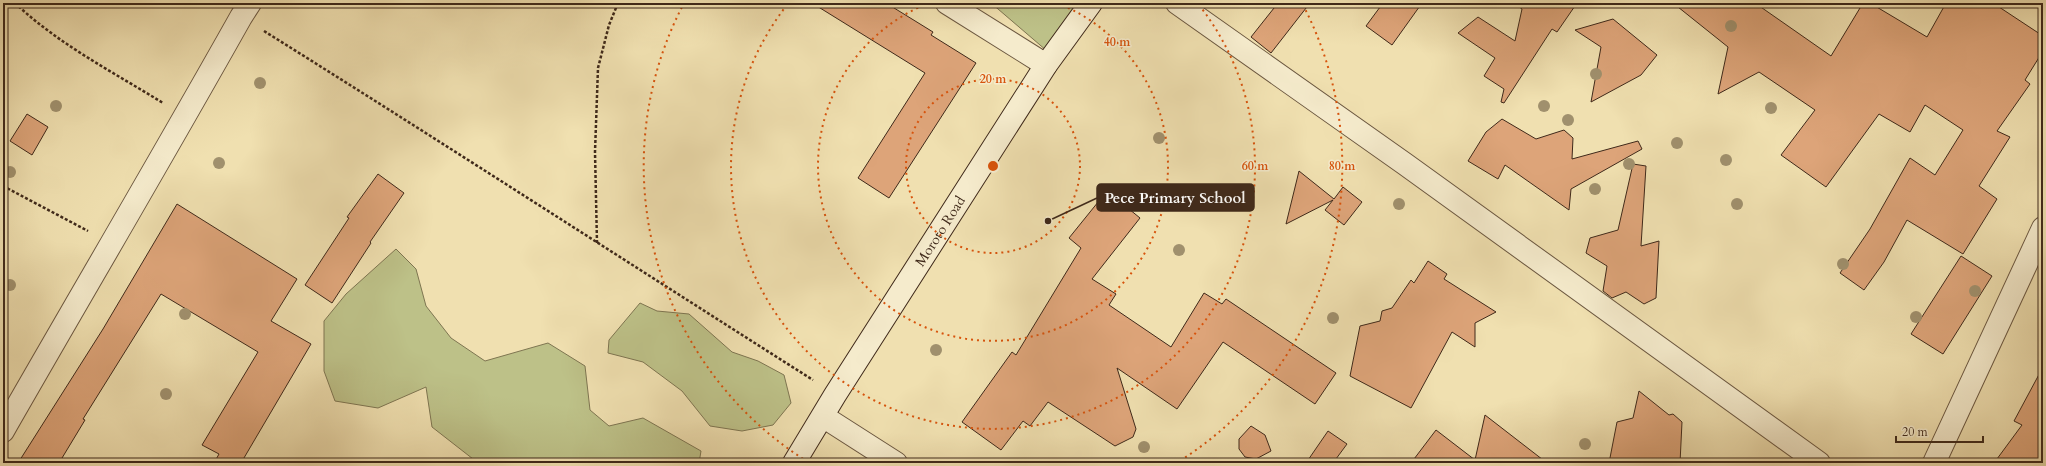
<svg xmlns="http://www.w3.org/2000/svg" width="2046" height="466" font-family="Cardo,serif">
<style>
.green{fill:#bdc188;stroke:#7e7551}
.building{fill:#dda479;stroke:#3f291a}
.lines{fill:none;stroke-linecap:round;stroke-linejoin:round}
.street-casing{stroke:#6b5740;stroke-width:24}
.secondary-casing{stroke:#3f291a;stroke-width:24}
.path{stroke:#3f291a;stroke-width:2.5;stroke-dasharray:3 2;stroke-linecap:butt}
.street{stroke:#f5ebcc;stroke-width:22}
.secondary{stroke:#f5ebcc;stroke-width:22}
.tree{fill:#a0906d}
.ring{fill:none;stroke:#d7540d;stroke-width:2;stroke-dasharray:2 4}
.labels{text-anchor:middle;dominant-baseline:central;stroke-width:3;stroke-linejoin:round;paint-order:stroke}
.street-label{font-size:14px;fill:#3f291a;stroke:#f5ebcc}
.centre{fill:#d7540d;stroke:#f5ebcc;stroke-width:2}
.ring-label{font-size:12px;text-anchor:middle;font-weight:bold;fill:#d7540d;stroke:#f5ebcc;stroke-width:3;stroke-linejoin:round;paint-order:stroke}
.leader{fill:none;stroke:#3f291a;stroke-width:1.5}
.callout-dot{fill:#3f291a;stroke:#f5ebcc;stroke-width:1.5}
.callout{fill:#3f291a;stroke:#3f291a;stroke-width:1.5}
.callout-label{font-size:15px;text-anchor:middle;font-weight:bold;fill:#fff}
</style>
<rect width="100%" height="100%" fill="#f0e0b0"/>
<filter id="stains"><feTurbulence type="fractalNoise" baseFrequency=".005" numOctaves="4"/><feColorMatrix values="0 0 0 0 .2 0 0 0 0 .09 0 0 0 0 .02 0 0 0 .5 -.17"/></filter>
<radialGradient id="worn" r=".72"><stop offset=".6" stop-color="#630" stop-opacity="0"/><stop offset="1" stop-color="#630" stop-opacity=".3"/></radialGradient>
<!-- green -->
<path class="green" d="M 991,3 L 1080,3 L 1047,51 Z
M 396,249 L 416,269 L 426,306 L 451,338 L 485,361 L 548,343 L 585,366 L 590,410 L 609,426 L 643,418 L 701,451 L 699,463 L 474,463 L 473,459 L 432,427 L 426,387 L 378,408 L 335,401 L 324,371 L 324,321 L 346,294 Z
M 640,303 L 657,311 L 689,314 L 732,352 L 758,361 L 784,375 L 791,403 L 773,425 L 742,431 L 710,426 L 682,391 L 643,362 L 608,353 L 609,340 Z"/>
<!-- building -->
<path class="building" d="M 812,3 L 886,3 L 933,32 L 931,35 L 976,63 L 889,198 L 858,178 L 925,73 Z
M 1278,3 L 1310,3 L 1271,53 L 1251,37 Z
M 1383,3 L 1422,3 L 1392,45 L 1366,26 Z
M 1514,3 L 1577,3 L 1557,32 L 1552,29 L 1504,103 L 1501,102 L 1504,89 L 1484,76 L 1495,58 L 1458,33 L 1478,17 L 1515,41 L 1522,9 Z
M 1673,3 L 1755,3 L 1831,56 L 1863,3 L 1870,3 L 1927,37 L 1946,3 L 1993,3 L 2043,36 L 2043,51 L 2025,80 L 2030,84 L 1997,131 L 2010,137 L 1979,186 L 1997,199 L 1963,254 L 1907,220 L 1884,262 L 1864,290 L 1840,273 L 1870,229 L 1910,158 L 1935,175 L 1963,130 L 1925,105 L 1910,132 L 1879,114 L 1826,187 L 1781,155 L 1815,110 L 1759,72 L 1718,94 L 1728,47 Z
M 1613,19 L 1657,55 L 1641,75 L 1591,102 L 1601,47 L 1575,30 Z
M 27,114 L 48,127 L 32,155 L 10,141 Z
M 1502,119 L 1536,139 L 1564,130 L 1573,138 L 1572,159 L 1638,141 L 1642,149 L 1571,189 L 1569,210 L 1505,165 L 1498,179 L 1468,161 L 1486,132 Z
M 1633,164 L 1646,166 L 1641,246 L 1659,241 L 1656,298 L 1644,304 L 1626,292 L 1612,298 L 1603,291 L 1607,266 L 1586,253 L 1590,238 L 1618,230 Z
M 1299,171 L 1334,199 L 1343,187 L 1362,202 L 1344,225 L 1325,210 L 1333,200 L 1286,224 Z
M 378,174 L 404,193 L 370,242 L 371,243 L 332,303 L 305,285 L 349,218 L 347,217 Z
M 1107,191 L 1140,218 L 1092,279 L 1116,294 L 1109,305 L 1171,347 L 1204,293 L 1222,304 L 1226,299 L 1336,373 L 1315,404 L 1223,342 L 1177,409 L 1117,368 L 1136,429 L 1133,437 L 1115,446 L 1048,402 L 1030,426 L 1023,421 L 1001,450 L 962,422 L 1012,352 L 1016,355 L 1081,248 L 1069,238 Z
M 177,204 L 297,279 L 271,321 L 311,344 L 241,463 L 214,463 L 219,454 L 202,445 L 258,352 L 161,294 L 83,419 L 85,420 L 59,463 L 18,463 L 103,329 Z
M 1961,256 L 1992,276 L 1943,354 L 1911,334 Z
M 1428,261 L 1447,274 L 1444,279 L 1496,312 L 1475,323 L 1475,347 L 1452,332 L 1411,408 L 1350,376 L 1360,326 L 1380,321 L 1382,311 L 1392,308 L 1411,280 L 1414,283 Z
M 2043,367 L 2043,463 L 1994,463 L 2022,425 L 2014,421 Z
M 1639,391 L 1669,415 L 1673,414 L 1682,422 L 1680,463 L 1609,463 L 1617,422 L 1633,418 Z
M 1485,415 L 1547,463 L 1411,463 L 1436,430 L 1475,460 Z
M 1251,426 L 1265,435 L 1271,451 L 1256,459 L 1245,457 L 1239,449 L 1239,439 Z
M 1328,431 L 1347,444 L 1333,463 L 1306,463 Z"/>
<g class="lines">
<defs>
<path id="street" d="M 947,3 L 1046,65
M 1177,3 L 1405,164 L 1819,463
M 824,417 L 896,463
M 3,431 C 82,293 163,156 241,17 L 250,3
M 1934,463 L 2043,228"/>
<g id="secondary">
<path id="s1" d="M 794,463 L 835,395 L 1046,65 L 1091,3"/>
</g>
</defs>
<!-- street casing -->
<use href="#street" class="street-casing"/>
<!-- secondary casing -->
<use href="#secondary" class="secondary-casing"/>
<!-- path -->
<path class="path" d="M 15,3 C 58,44 113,72 163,103
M 264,31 C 448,146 630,264 813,380
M 3,186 L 88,231
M 597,243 L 595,152 L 598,68 L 609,25 L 618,3"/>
<!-- street -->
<use href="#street" class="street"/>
<!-- secondary -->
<use href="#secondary" class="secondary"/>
</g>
<!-- trees -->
<g class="tree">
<circle cx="1731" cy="26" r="6"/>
<circle cx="1596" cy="74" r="6"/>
<circle cx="260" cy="83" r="6"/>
<circle cx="56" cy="106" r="6"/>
<circle cx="1544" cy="106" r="6"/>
<circle cx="1771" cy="108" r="6"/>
<circle cx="1568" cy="120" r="6"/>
<circle cx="1159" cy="138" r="6"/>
<circle cx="1677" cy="143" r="6"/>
<circle cx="1726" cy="160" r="6"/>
<circle cx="219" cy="163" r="6"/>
<circle cx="1629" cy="164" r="6"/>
<circle cx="10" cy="172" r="6"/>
<circle cx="1595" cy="189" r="6"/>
<circle cx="1399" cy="204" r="6"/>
<circle cx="1737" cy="204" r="6"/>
<circle cx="1179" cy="250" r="6"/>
<circle cx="1843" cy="264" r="6"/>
<circle cx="10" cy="285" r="6"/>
<circle cx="1975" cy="291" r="6"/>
<circle cx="185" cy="314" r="6"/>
<circle cx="1916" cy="317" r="6"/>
<circle cx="1333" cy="318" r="6"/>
<circle cx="936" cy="350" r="6"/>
<circle cx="166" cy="394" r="6"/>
<circle cx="1585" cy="444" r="6"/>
<circle cx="1144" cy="447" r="6"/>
</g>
<!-- distance rings -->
<g class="ring">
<circle cx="993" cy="166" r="87"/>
<path d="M1057 3A175 175 0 1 1 929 3"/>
<path d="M1199 5A262 262 0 1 1 787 5"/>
<path d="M808 462A349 349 0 0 1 683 5M1303 5A349 349 0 0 1 1178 462"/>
</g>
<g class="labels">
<!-- street labels -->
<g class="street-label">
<text stroke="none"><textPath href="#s1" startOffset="274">Moroto Road</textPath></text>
</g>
</g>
<circle cx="993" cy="166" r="6" class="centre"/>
<g class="ring-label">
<text x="1117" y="46">40 m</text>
<text x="993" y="83">20 m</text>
<text x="1255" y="170">60 m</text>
<text x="1342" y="170">80 m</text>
</g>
<!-- callouts -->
<path class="leader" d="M1048 221L1097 198"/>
<circle class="callout-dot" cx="1048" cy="221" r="4"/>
<rect class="callout" x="1097" y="184" width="157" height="27" rx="4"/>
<g class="callout-label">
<text x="1175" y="203">Pece Primary School</text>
</g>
<!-- margin -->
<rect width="2046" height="466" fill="none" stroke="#f0e0b0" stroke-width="16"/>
<rect x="4" y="4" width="2038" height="458" fill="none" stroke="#3f291a" stroke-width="2"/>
<rect x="8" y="8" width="2030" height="450" fill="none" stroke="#3f291a"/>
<!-- scale -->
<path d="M1896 436v6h87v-6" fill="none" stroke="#3f291a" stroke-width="2"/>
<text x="1902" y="436" font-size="12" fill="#3f291a" stroke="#f5ebcc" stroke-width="3" paint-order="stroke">20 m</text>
<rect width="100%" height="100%" filter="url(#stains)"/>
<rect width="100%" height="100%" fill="url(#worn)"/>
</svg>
